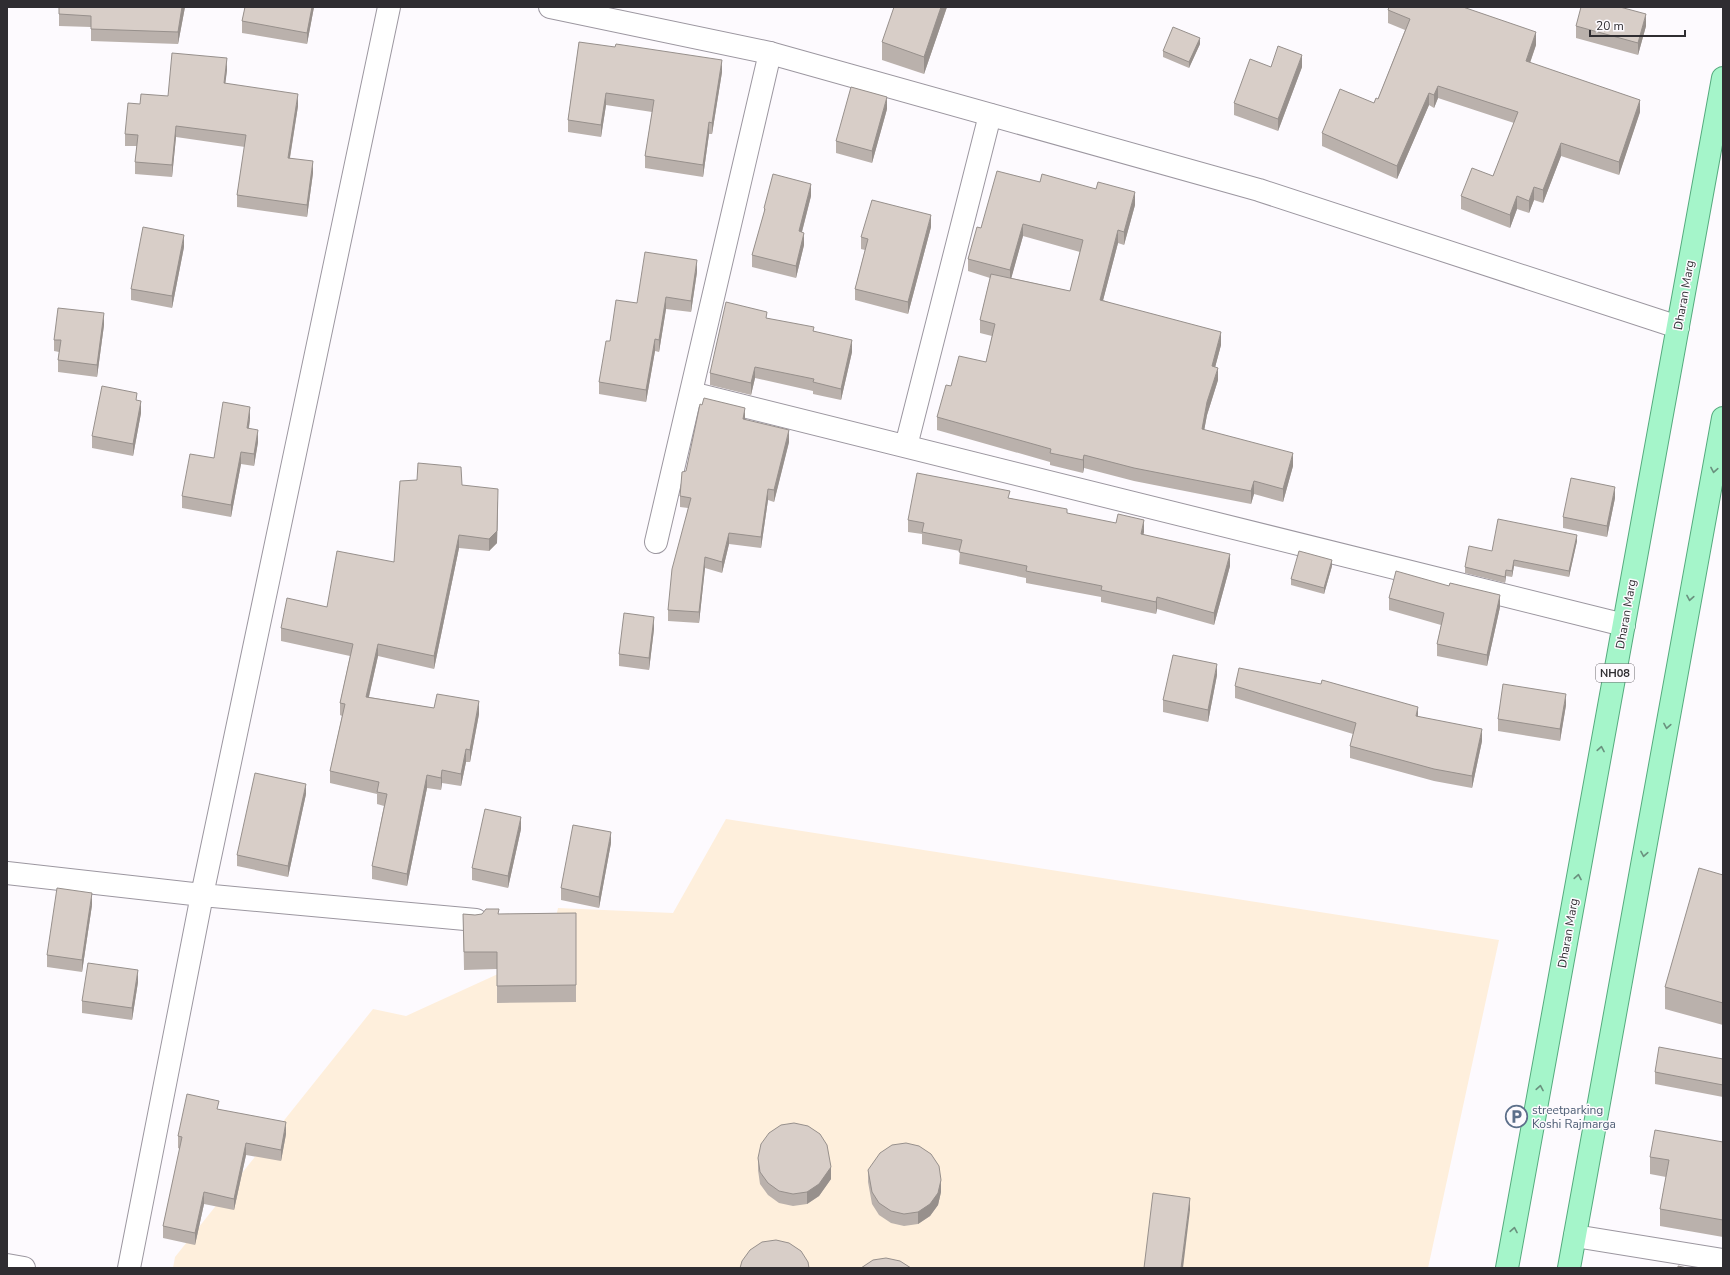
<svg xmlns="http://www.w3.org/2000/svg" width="1730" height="1275" font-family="'Nunito Sans',sans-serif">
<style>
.industrial{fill:#feefdc}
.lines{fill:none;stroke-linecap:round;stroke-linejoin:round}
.street-casing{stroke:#9c97a0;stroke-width:24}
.secondary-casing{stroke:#9c97a0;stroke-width:24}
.primary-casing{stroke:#55ab7e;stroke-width:24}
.street{stroke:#fff;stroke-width:22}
.secondary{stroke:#fff;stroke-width:22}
.primary{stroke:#a5f5ca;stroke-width:22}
.wall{fill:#bab1ac;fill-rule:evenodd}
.shaded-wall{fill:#97908c}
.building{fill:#d8cec8;stroke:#97908c}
.oneway{stroke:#6a917e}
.labels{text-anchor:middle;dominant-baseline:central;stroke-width:3;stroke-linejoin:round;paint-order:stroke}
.shield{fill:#fdfafe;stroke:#6d6a6e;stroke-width:1}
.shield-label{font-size:11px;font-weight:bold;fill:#2f2d31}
.street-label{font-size:12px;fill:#2f2d31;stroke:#fdfafe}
.service-label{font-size:12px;fill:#4e5e75;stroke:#fdfafe;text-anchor:start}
</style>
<rect width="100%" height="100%" fill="#fdfafe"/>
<!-- industrial -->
<path class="industrial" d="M 726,819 L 1499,940 L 1428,1268 L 173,1268 L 175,1257 L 373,1009 L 406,1016 L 548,951 L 558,908 L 673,913 Z"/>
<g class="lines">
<defs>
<path id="street" d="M 691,393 L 1624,625
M 906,446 L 990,115
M 656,542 L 770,53
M 7,873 L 202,895 L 476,920
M 7,1265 L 24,1268
M 129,1268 L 202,895 L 389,7"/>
<path id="secondary" d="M 550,7 L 770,53 L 1259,190 L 1678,327
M 1575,1236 L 1723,1260"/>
<path id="primary" d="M 1507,1268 L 1723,78
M 1569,1268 L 1723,418"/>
</defs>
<!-- street casing -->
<use href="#street" class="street-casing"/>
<!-- secondary casing -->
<use href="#secondary" class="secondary-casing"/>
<!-- primary casing -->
<use href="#primary" class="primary-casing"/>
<!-- street -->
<use href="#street" class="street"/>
<!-- secondary -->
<use href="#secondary" class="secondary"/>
<!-- primary -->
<use href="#primary" class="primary"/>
</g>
<!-- wall -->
<path class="wall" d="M 185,7 L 178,44 L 91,41 L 91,27 L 59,26 L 59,14 Z
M 245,7 L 314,7 L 307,44 L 242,33 L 242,21 Z
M 947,7 L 924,74 L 882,60 L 882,42 Z
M 1467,9 L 1536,45 L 1530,63 L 1640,112 L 1619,175 L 1561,156 L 1543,203 L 1534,200 L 1529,213 L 1517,209 L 1510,228 L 1461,209 L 1461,196 L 1493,176 L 1514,123 L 1438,98 L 1434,108 L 1429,105 L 1397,179 L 1322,146 L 1322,133 L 1374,103 L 1378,99 L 1405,30 L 1388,23 L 1388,10 Z
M 1576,26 L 1646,26 L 1638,55 L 1576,38 Z
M 579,42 L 722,72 L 712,134 L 709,134 L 703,177 L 645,168 L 645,156 L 652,112 L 606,105 L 601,137 L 568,132 L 568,120 Z
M 1200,44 L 1189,68 L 1163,57 L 1163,51 Z
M 1271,67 L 1302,67 L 1278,131 L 1234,115 L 1234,103 Z
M 227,70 L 225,83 L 298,106 L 290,158 L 313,173 L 307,217 L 237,207 L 237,195 L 245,147 L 176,137 L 172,177 L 135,174 L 135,162 L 137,146 L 125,146 L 125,134 L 140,104 L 168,96 Z
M 887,109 L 872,163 L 836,153 L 836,141 Z
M 1040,182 L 1135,205 L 1124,245 L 1118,243 L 1103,300 L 1221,345 L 1215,367 L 1218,380 L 1207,415 L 1204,430 L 1293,466 L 1283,502 L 1254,494 L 1251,504 L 1134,481 L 1084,468 L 1083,473 L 1050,465 L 1050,462 L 937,430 L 937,417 L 951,386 L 986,362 L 992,336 L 980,333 L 980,320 L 990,278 L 968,271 L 968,259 L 981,228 ZM 1023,236 L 1080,252 L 1070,291 L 1011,278 Z
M 811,196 L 802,232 L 804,245 L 796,278 L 752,267 L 752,255 L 764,213 L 764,208 Z
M 931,227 L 908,314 L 855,300 L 855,289 L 865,250 L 861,249 L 861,237 Z
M 184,247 L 172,308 L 131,300 L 131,289 Z
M 697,272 L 691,312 L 666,309 L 659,352 L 655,351 L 646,402 L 599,394 L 599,382 L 610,341 L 637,303 Z
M 767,318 L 814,331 L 852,352 L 841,400 L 813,394 L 813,391 L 755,378 L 751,395 L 710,385 L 710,373 Z
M 104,325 L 97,377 L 58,372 L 58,360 L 59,352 L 54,351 L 54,340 Z
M 137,400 L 141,413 L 133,456 L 92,448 L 92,436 Z
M 250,419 L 249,428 L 258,442 L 254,466 L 241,464 L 231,517 L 182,508 L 182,496 L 214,458 Z
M 745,419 L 789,442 L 774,502 L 768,500 L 761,548 L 729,544 L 722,573 L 705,568 L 699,623 L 668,621 L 668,610 L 688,508 L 680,507 L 680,496 L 686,471 Z
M 462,485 L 498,502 L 497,543 L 489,551 L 459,548 L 434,669 L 378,656 L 369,697 L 434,708 L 479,714 L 470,762 L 466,762 L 461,786 L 442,783 L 441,790 L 427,788 L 407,886 L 372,879 L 372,866 L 384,806 L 377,804 L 377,794 L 330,783 L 330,771 L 342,716 L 340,715 L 340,703 L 350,656 L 281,641 L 281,628 L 327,607 L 394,562 Z
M 1010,498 L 1067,514 L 1144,532 L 1143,534 L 1230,566 L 1214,625 L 1157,609 L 1156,614 L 1101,602 L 1101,597 L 1026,583 L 1026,578 L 959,564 L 960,551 L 922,544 L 922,534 L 908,532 L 908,520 Z
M 1615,498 L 1607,537 L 1563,528 L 1563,517 Z
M 1577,541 L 1569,577 L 1514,566 L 1512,577 L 1506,576 L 1505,583 L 1465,573 L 1465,567 L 1492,551 Z
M 1332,566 L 1324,594 L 1291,585 L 1291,579 Z
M 1449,586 L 1500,607 L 1487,666 L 1437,656 L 1437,644 L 1441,625 L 1389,610 L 1389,598 Z
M 654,629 L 649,670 L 619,666 L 619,654 Z
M 1217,675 L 1208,722 L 1163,712 L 1163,700 Z
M 1235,686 L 1418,716 L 1482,741 L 1472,788 L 1434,781 L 1350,758 L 1350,746 L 1353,734 L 1235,698 Z
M 1566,705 L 1560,741 L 1498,731 L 1498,719 Z
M 306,794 L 288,877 L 237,866 L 237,855 Z
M 521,829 L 508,888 L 472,880 L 472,868 Z
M 611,843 L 599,908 L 561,900 L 561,888 Z
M 1723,875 L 1723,1025 L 1665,1009 L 1665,987 Z
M 92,905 L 82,972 L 47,967 L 47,955 Z
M 576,913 L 576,1002 L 497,1003 L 497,969 L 464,970 L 463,914 L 475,915 L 499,914 Z
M 138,982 L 132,1020 L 82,1013 L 82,1001 Z
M 1723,1059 L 1723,1097 L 1655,1084 L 1655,1072 Z
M 219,1109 L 286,1134 L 281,1161 L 246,1155 L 234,1210 L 204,1204 L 195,1245 L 163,1238 L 163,1226 L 180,1149 L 178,1148 L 178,1136 Z
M 1723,1142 L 1723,1237 L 1660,1226 L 1660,1209 L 1666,1177 L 1650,1174 L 1650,1157 Z
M 758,1158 L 831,1179 L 819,1196 L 807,1204 L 793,1206 L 779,1203 L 768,1195 L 760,1184 L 758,1170 Z
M 868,1170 L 941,1192 L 938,1205 L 930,1216 L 918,1224 L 904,1226 L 891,1223 L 879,1215 L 872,1204 L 868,1182 Z"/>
<!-- shaded-wall -->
<path class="shaded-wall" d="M 182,7 L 185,7 L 178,44 L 178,32 Z
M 312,7 L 314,7 L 307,44 L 307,33 Z
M 941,7 L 947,7 L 924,74 L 924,57 Z
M 1646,14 L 1646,26 L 1638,55 L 1638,43 Z
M 1536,32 L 1536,45 L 1526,74 L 1526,61 Z
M 1200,38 L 1200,44 L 1189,68 L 1189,62 Z
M 1302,55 L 1302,67 L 1278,131 L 1278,119 Z
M 227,58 L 227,70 L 224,95 L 224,83 Z
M 722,60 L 722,72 L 712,134 L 712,123 Z
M 1438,86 L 1438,98 L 1434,108 L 1434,95 Z
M 606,93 L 606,105 L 601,137 L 601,125 Z
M 1429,93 L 1429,105 L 1397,179 L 1397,166 Z
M 298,94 L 298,106 L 288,169 L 288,158 Z
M 887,97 L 887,109 L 872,163 L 872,151 Z
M 1640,100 L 1640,112 L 1619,175 L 1619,162 Z
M 709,122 L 709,134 L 703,177 L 703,165 Z
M 176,126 L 176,137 L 172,177 L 172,165 Z
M 1561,143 L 1561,156 L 1543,203 L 1543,190 Z
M 313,161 L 313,173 L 307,217 L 307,205 Z
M 811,184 L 811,196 L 799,243 L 799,231 Z
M 1534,187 L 1534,200 L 1529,213 L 1529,201 Z
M 1135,192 L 1135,205 L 1124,245 L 1124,232 Z
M 1517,196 L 1517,209 L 1510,228 L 1510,215 Z
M 931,215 L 931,227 L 908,314 L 908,302 Z
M 1023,224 L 1023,236 L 1010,283 L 1010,270 Z
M 1118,230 L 1118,243 L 1100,312 L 1100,300 Z
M 804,233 L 804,245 L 796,278 L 796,266 Z
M 184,235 L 184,247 L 172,308 L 172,296 Z
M 697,260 L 697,272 L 691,312 L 691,301 Z
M 666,297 L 666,309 L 659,352 L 659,340 Z
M 104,313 L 104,325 L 97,377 L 97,365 Z
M 1221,332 L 1221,345 L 1212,379 L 1212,366 Z
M 655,339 L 655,351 L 646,402 L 646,390 Z
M 852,340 L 852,352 L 841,400 L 841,389 Z
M 755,367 L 755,378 L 751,395 L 751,383 Z
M 1218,368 L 1218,380 L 1207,415 L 1202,442 L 1202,429 L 1207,402 Z
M 141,401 L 141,413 L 133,456 L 133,444 Z
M 250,407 L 250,419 L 247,439 L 247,428 Z
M 745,408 L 745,419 L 743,419 Z
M 258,430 L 258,442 L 254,466 L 254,454 Z
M 789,430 L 789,442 L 774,502 L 774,490 Z
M 241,452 L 241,464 L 231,517 L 231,505 Z
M 1293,453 L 1293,466 L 1283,502 L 1283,489 Z
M 1084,455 L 1084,468 L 1083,473 L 1083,460 Z
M 1254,481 L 1254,494 L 1251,504 L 1251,491 Z
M 1615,487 L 1615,498 L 1607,537 L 1607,526 Z
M 768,489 L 768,500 L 761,548 L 761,537 Z
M 498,502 L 497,543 L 489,551 L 489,539 Z
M 1144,520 L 1144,532 L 1141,546 L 1141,534 Z
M 729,533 L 729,544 L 722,573 L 722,562 Z
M 459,535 L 459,548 L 434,669 L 434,656 Z
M 1577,535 L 1577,541 L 1569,577 L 1569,571 Z
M 1230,554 L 1230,566 L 1214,625 L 1214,613 Z
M 705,557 L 705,568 L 699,623 L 699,612 Z
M 1332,560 L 1332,566 L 1324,594 L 1324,588 Z
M 1514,560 L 1514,566 L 1512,577 L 1512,571 Z
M 1506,570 L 1506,576 L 1505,583 L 1505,577 Z
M 1500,595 L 1500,607 L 1487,666 L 1487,655 Z
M 1157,597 L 1157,609 L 1156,614 L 1156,602 Z
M 654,617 L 654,629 L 649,670 L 649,658 Z
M 378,644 L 378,656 L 366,709 L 366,697 Z
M 1217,664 L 1217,675 L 1208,722 L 1208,710 Z
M 1566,694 L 1566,705 L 1560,741 L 1560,729 Z
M 479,701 L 479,714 L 470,762 L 470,750 Z
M 1418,707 L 1418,719 L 1416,716 Z
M 1482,729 L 1482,741 L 1472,788 L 1472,776 Z
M 466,749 L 466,762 L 461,786 L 461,774 Z
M 442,770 L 442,783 L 441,790 L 441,778 Z
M 427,775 L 427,788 L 407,886 L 407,874 Z
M 306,784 L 306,794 L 288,877 L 288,866 Z
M 521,817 L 521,829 L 508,888 L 508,876 Z
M 611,832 L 611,843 L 599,908 L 599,897 Z
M 92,893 L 92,905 L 82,972 L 82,960 Z
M 138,970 L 138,982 L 132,1020 L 132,1008 Z
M 286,1122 L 286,1134 L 281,1161 L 281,1150 Z
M 246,1143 L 246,1155 L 234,1210 L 234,1199 Z
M 831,1167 L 831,1179 L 819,1196 L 807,1204 L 807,1192 Z
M 941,1180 L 941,1192 L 938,1205 L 930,1216 L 918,1224 L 918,1212 Z
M 204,1192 L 204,1204 L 195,1245 L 195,1233 Z
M 1190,1198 L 1190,1210 L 1183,1268 L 1181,1268 Z"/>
<!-- building -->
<path class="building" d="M 59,7 L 182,7 L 178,32 L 91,29 L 91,16 L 59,14 Z
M 245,7 L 312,7 L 307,33 L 242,21 Z
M 894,7 L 941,7 L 924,57 L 882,42 Z
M 1389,7 L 1463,7 L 1536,32 L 1526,61 L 1640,100 L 1619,162 L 1561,143 L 1543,190 L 1534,187 L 1529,201 L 1517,196 L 1510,215 L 1461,196 L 1472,168 L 1493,176 L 1518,112 L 1438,86 L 1434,95 L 1429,93 L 1397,166 L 1322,133 L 1340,89 L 1374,103 L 1376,98 L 1378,99 L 1410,19 L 1388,10 Z
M 1581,7 L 1620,7 L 1646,14 L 1638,43 L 1576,26 Z
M 1173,27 L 1200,38 L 1189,62 L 1163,51 Z
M 579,42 L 615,47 L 616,44 L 722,60 L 712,123 L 709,122 L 703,165 L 645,156 L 654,100 L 606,93 L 601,125 L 568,120 Z
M 1278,46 L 1302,55 L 1278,119 L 1234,103 L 1250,59 L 1271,67 Z
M 172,53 L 227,58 L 224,83 L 298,94 L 288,158 L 313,161 L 307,205 L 237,195 L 246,135 L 176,126 L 172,165 L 135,162 L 138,135 L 125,134 L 128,103 L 140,104 L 141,94 L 168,96 Z
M 851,87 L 887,97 L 872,151 L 836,141 Z
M 997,171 L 1040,182 L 1042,174 L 1096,189 L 1098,182 L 1135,192 L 1124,232 L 1118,230 L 1100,300 L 1221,332 L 1212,366 L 1218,368 L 1207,402 L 1202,429 L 1293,453 L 1283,489 L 1254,481 L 1251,491 L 1134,468 L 1084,455 L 1083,460 L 1050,453 L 1051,449 L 937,417 L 946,385 L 951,386 L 959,356 L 986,362 L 995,324 L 980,320 L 991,274 L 1070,291 L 1083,240 L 1023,224 L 1010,270 L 968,259 L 977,227 L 981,228 Z
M 773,174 L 811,184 L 799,231 L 804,233 L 796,266 L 752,255 L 765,209 L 764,208 Z
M 872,200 L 931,215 L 908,302 L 855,289 L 868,239 L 861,237 Z
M 143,227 L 184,235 L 172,296 L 131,289 Z
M 645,252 L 697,260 L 691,301 L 666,297 L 659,340 L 655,339 L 646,390 L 599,382 L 606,341 L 610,341 L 616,300 L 637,303 Z
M 726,302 L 767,312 L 766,318 L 814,327 L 813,331 L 852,340 L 841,389 L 813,382 L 814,379 L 755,367 L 751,383 L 710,373 Z
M 58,308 L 104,313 L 97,365 L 58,360 L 61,340 L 54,340 Z
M 102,386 L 137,393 L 136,400 L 141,401 L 133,444 L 92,436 Z
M 704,398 L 745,408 L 743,419 L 789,430 L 774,490 L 768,489 L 761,537 L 729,533 L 722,562 L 705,557 L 699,612 L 668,610 L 672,569 L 691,498 L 680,496 L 682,472 L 686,471 L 700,404 L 702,405 Z
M 223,402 L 250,407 L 247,428 L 258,430 L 254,454 L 241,452 L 231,505 L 182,496 L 190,454 L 214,458 Z
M 418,463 L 461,467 L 462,485 L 498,489 L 497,531 L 489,539 L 459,535 L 434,656 L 378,644 L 366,697 L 434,708 L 437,694 L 479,701 L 470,750 L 466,749 L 461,774 L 442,770 L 441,778 L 427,775 L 407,874 L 372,866 L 387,794 L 377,792 L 379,782 L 330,771 L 345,704 L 340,703 L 353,644 L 281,628 L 287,598 L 327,607 L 337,551 L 394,562 L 400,481 L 417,480 Z
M 917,473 L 1010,491 L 1008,498 L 1067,509 L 1067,513 L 1116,523 L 1118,514 L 1144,520 L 1141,534 L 1230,554 L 1214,613 L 1157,597 L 1156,602 L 1101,590 L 1102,586 L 1026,571 L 1027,566 L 959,552 L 962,540 L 922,532 L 924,523 L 908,520 Z
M 1571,478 L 1615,487 L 1607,526 L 1563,517 Z
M 1498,519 L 1577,535 L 1569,571 L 1514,560 L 1512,571 L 1506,570 L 1505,577 L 1465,567 L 1469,546 L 1492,551 Z
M 1299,551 L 1332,560 L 1324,588 L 1291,579 Z
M 1396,571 L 1449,586 L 1450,583 L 1500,595 L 1487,655 L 1437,644 L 1444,613 L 1389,598 Z
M 624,613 L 654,617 L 649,658 L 619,654 Z
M 1173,655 L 1217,664 L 1208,710 L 1163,700 Z
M 1239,668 L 1321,684 L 1322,680 L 1418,707 L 1416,716 L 1482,729 L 1472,776 L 1434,769 L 1350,746 L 1356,723 L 1235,686 Z
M 1503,684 L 1566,694 L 1560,729 L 1498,719 Z
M 255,773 L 306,784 L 288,866 L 237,855 Z
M 485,809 L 521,817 L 508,876 L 472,868 Z
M 573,825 L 611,832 L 599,897 L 561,888 Z
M 1699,868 L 1723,875 L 1723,1003 L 1665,987 Z
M 57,888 L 92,893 L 82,960 L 47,955 Z
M 486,909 L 499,909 L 498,914 L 576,913 L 576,985 L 497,986 L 497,952 L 464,952 L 463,914 L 475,915 L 482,914 Z
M 88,963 L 138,970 L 132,1008 L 82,1001 Z
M 1659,1047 L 1723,1059 L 1723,1085 L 1655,1072 Z
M 187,1094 L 219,1101 L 217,1109 L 286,1122 L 281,1150 L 246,1143 L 234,1199 L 204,1192 L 195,1233 L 163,1226 L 182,1137 L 178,1136 Z
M 794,1123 L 808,1126 L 820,1134 L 827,1145 L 831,1167 L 819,1184 L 807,1192 L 793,1194 L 779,1191 L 768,1183 L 760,1172 L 758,1158 L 761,1144 L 769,1133 L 781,1125 Z
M 1655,1130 L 1723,1142 L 1723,1220 L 1660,1209 L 1669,1160 L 1650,1157 Z
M 906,1143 L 919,1146 L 931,1154 L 939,1166 L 941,1180 L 938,1193 L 930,1204 L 918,1212 L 904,1214 L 891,1211 L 879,1203 L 872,1192 L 868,1170 L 880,1153 L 892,1145 Z
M 1153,1193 L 1190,1198 L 1181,1268 L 1144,1268 Z
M 776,1240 L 789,1243 L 801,1251 L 808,1262 L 809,1268 L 740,1268 L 742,1261 L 750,1250 L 762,1242 Z
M 886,1258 L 900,1261 L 911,1268 L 861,1268 L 873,1260 Z
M 1678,1266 L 1687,1268 L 1678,1268 Z"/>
<!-- one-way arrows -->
<defs><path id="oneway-chevron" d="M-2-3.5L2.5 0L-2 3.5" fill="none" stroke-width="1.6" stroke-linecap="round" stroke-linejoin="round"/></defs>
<g class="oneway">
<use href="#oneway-chevron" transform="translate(1714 470) rotate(100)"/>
<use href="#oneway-chevron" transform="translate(1690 598) rotate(100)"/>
<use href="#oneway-chevron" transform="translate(1667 726) rotate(100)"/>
<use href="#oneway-chevron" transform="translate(1601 749) rotate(-80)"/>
<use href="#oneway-chevron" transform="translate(1644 854) rotate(100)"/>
<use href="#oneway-chevron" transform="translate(1578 877) rotate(-80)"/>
<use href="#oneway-chevron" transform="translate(1540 1088) rotate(-80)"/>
<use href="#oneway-chevron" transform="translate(1514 1230) rotate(-80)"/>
</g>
<!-- icons -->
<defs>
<symbol id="parking-ring" viewBox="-11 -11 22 22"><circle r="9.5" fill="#fdfafe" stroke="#5c6f8a" stroke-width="1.5"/><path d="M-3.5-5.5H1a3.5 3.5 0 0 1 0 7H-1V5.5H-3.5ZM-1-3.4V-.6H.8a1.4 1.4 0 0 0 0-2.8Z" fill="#5c6f8a"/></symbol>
</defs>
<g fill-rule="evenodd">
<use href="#parking-ring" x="1504" y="1104" width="25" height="25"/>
</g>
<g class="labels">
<!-- shield labels -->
<rect class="shield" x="1596" y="664" width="38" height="18" rx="3"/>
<g class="shield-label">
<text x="1615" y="673">NH08</text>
</g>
<!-- street labels -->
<g class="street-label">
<text transform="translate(1684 295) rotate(-80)">Dharan Marg</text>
<text transform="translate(1626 614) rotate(-80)">Dharan Marg</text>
<text transform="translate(1568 933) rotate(-80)">Dharan Marg</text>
</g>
<!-- service labels -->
<g class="service-label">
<text x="1532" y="1110">streetparking<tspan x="1532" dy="14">Koshi Rajmarga</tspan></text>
</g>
</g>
<!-- border -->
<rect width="1730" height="1275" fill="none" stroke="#2f2d31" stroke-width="16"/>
<!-- scale -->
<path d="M1590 30v6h95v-6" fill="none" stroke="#2f2d31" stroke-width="2"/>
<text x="1596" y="30" font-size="12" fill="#2f2d31" stroke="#fdfafe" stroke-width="3" paint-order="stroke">20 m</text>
</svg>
